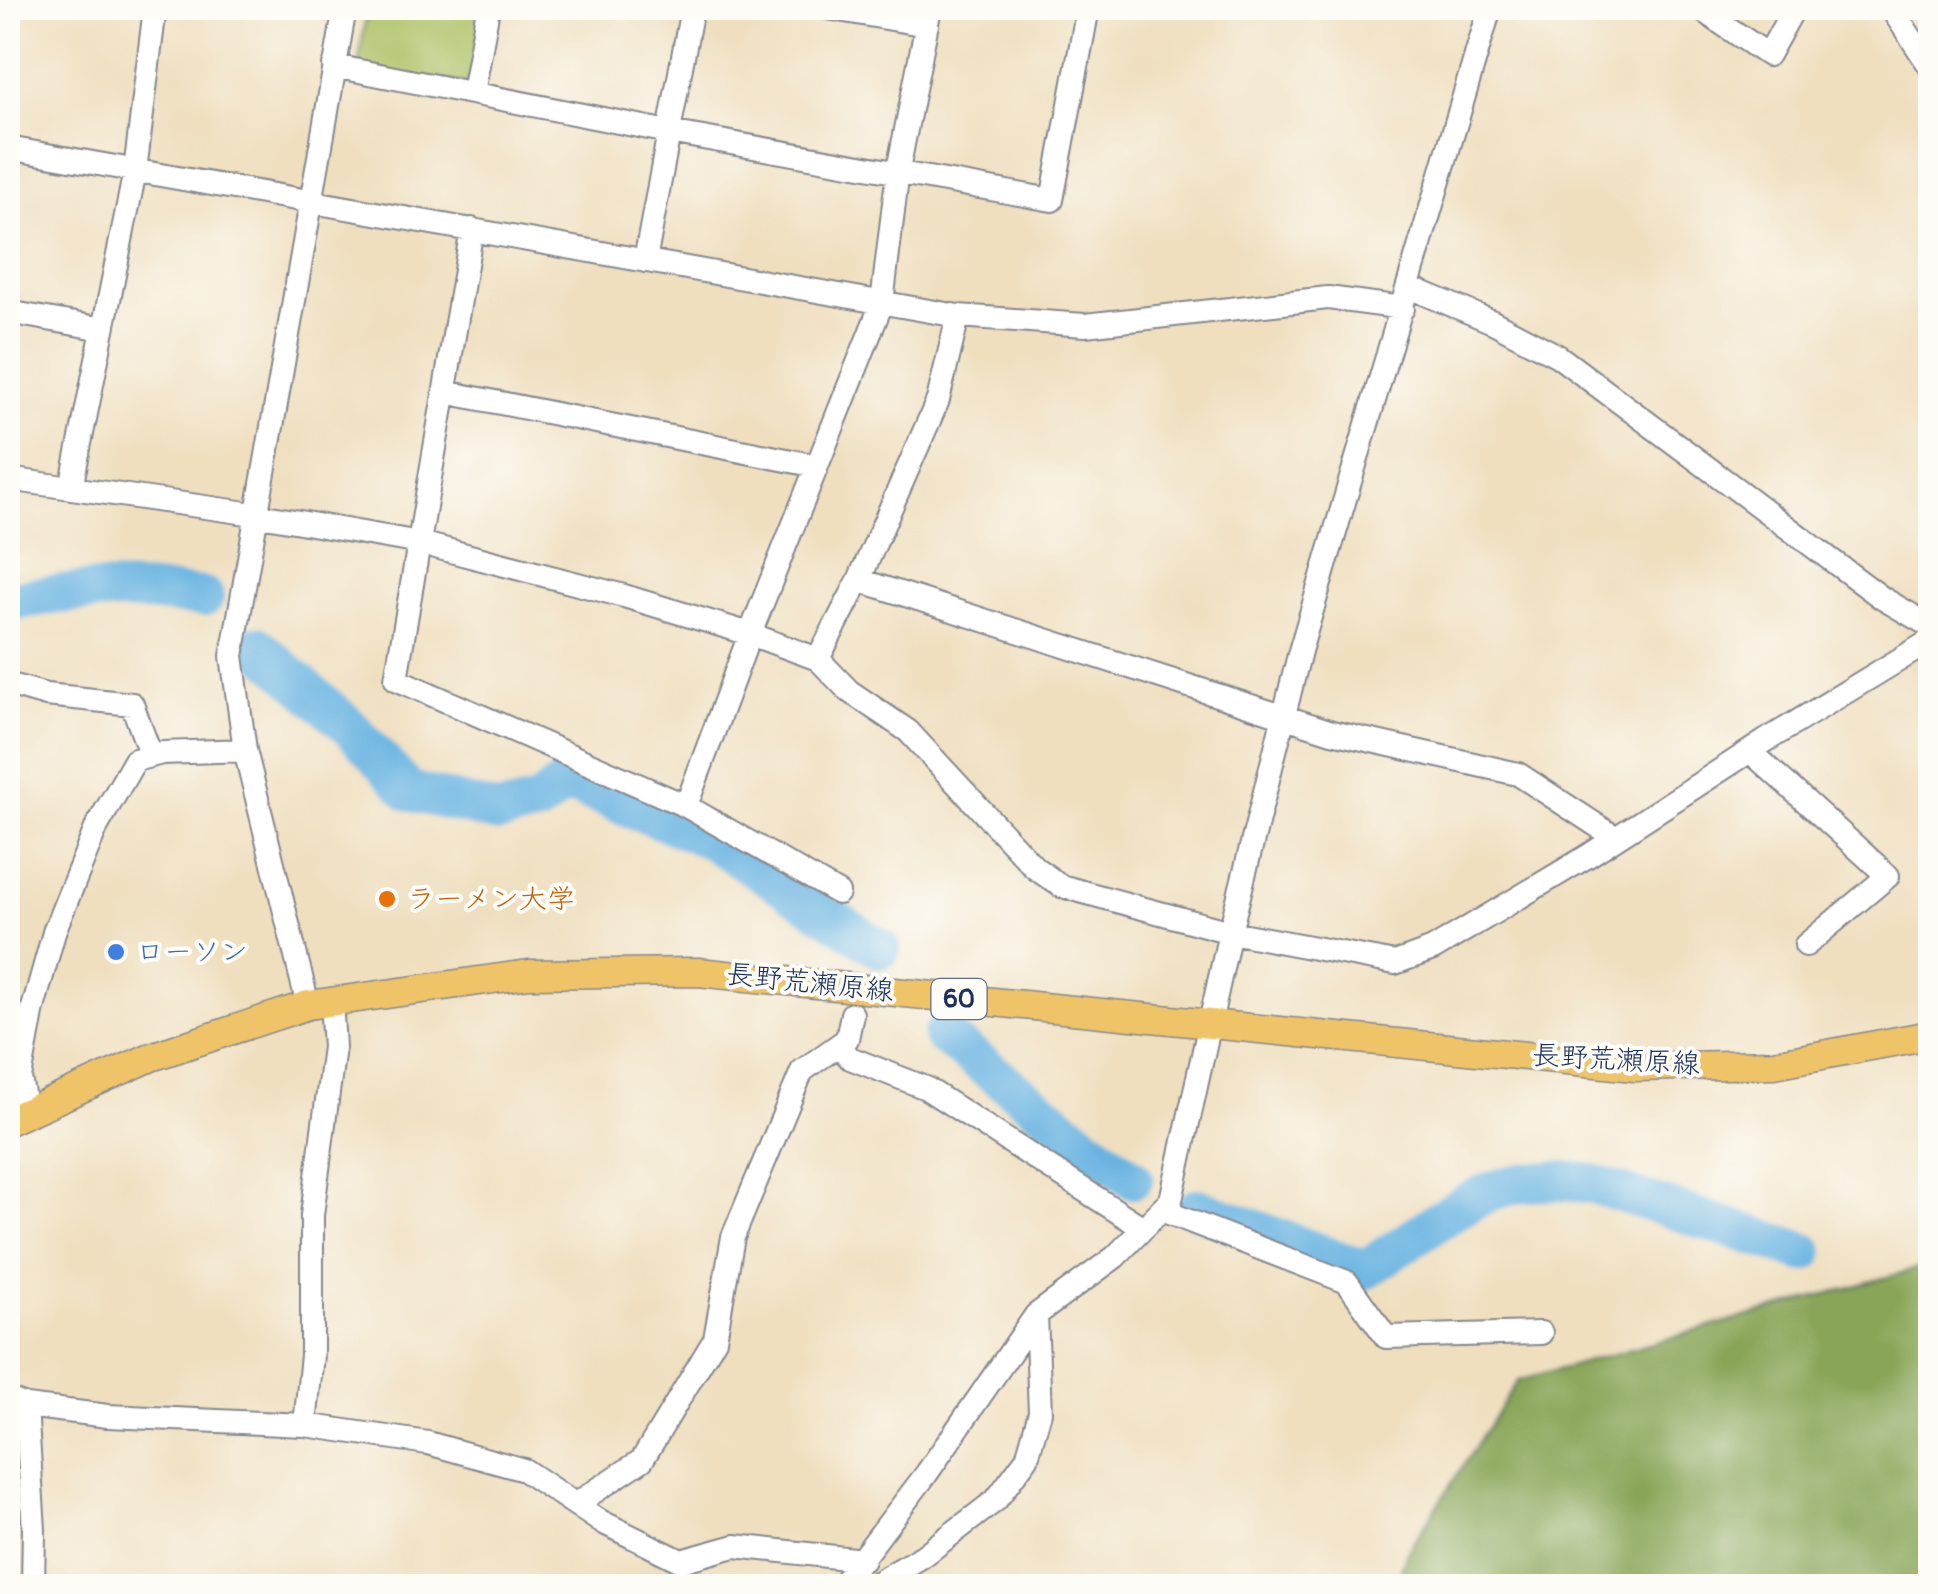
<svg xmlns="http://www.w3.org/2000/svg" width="1938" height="1594" font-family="Pangolin,'Klee One',sans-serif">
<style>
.green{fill:#acbf62;stroke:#647760;stroke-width:2.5}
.forest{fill:#89a658;stroke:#526a5b;stroke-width:2.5}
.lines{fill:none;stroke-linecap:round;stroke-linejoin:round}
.river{stroke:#67b3e1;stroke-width:40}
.minor-casing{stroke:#85878e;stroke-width:26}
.major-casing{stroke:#85878e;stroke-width:31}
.minor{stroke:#fff;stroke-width:22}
.major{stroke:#efc469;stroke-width:28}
.food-dot{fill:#e8710a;stroke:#fdfcf7;stroke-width:4}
.shop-dot{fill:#3f7fe0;stroke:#fdfcf7;stroke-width:4}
.labels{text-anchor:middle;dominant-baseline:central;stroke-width:8;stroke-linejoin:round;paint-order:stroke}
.shield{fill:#fdfcf7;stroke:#5f6c8c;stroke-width:2.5}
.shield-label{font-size:25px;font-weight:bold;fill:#1b2f5e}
.food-label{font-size:28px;fill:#c56008;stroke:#fdfcf7;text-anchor:start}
.shop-label{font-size:28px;fill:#366cbe;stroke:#fdfcf7;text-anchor:start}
.street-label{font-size:28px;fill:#1b2f5e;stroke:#fdfcf7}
</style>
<rect width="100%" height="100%" fill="#fdfcf7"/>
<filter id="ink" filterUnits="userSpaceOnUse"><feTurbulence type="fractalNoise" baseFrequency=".01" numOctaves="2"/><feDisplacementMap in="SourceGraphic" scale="20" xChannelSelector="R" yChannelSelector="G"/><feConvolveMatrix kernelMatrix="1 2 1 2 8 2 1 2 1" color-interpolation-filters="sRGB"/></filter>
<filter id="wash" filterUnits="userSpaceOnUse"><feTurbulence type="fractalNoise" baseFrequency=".0048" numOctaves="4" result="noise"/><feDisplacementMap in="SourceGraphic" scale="40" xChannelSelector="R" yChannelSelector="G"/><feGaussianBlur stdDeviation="2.25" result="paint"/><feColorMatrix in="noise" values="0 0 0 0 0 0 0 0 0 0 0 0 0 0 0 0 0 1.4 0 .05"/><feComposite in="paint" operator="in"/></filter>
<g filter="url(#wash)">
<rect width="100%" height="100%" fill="#efdfbf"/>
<!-- green -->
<path class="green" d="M 367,8 L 483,8 L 469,84 L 357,75 Z"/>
<!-- forest -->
<path class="forest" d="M 1930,1265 L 1930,1586 L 1397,1586 L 1406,1554 L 1518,1381 Z"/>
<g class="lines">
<!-- river -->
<path class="river" d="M 8,602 C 77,587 134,590 204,597
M 257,646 L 349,726 L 409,791 L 499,813 L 538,804 L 566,782 L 711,840 L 881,949
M 943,1035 L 1133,1179
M 1197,1208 L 1365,1270 C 1401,1247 1448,1211 1485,1194 C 1518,1179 1558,1179 1593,1184 L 1804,1252"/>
</g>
</g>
<g filter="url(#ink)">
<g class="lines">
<defs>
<path id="minor" d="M 827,8 L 927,25
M 1699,8 L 1768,55 L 1794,8
M 1891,8 L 1930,66
M 334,66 L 669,132 L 1052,200 L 1088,8
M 473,93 L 488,8
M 8,148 L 958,316 L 1085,325 L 1328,298 L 1403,308
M 472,229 L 396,679 L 686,806 L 838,893
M 645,261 L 692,8
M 1409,287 L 1493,322 L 1558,356 L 1882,598 L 1930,626
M 8,312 L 103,329
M 445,392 L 817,466
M 8,479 L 254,514 L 420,543 L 624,596 L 750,634 L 818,659 L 849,691 L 908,731 L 1035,868 L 1061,886 L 1230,932 L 1395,963 L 1433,949 L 1588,856 L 1767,740 L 1930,641
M 71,488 L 135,171 L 155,8
M 859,580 L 938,400 L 958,316
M 818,659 L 859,580 L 1332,732 L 1518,774 L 1616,838
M 8,684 L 46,695 L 132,704 L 151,756
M 1750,751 L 1888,876 L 1806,945
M 686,806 L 750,634 L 882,303 L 898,170 L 930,8
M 308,1005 L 245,750 L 232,656 L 345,8
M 839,1045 L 850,1058 L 926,1088 L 1143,1228
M 26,1110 L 20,1078 L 33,1008 L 55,929 L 97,826 L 135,760 L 162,753 L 245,750
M 1161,1210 L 1347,1282 L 1386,1337 L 1541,1333
M 8,1399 L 26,1406 L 108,1416 L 305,1425 L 428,1443 L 524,1470 L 600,1521 L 681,1561 L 735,1546 L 863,1560
M 26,1406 L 34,1530 L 33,1586
M 305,1425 L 312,1355 L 312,1215 L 334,1047 L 331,1001
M 576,1504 L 642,1460 L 715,1339 L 733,1237 L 802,1071 L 847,1039 L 852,1014
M 841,1586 L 927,1473 L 1036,1315 L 1115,1257 L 1171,1200 L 1230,932 L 1300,651 L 1490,8
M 872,1586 L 923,1556 L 996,1500 L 1027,1458 L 1040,1412 L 1036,1315"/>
<path id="major" d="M 8,1121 L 151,1057 L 308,1005 L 529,974 L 698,972 L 1635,1067 L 1774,1064 L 1930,1035"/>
</defs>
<!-- minor casing -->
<use href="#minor" class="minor-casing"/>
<!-- major casing -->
<use href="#major" class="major-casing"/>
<!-- minor -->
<use href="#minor" class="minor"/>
<!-- major -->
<use href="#major" class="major"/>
</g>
</g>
<!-- markers -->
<circle class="food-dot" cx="387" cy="899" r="10"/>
<circle class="shop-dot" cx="116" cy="952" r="10"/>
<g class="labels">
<!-- shield labels -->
<rect class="shield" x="931.5" y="979" width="55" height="40" rx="8"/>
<g class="shield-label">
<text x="959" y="999">60</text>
</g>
<!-- food labels -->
<g class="food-label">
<text x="407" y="899">ラーメン大学</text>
</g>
<!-- shop labels -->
<g class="shop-label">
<text x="136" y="952">ローソン</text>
</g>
<!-- street labels -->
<g class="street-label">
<text transform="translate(810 983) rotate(6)">長野荒瀬原線</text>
<text transform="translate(1616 1060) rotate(3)">長野荒瀬原線</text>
</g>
</g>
<!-- margin -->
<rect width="1938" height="1594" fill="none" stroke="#fdfcf7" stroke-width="40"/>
</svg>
